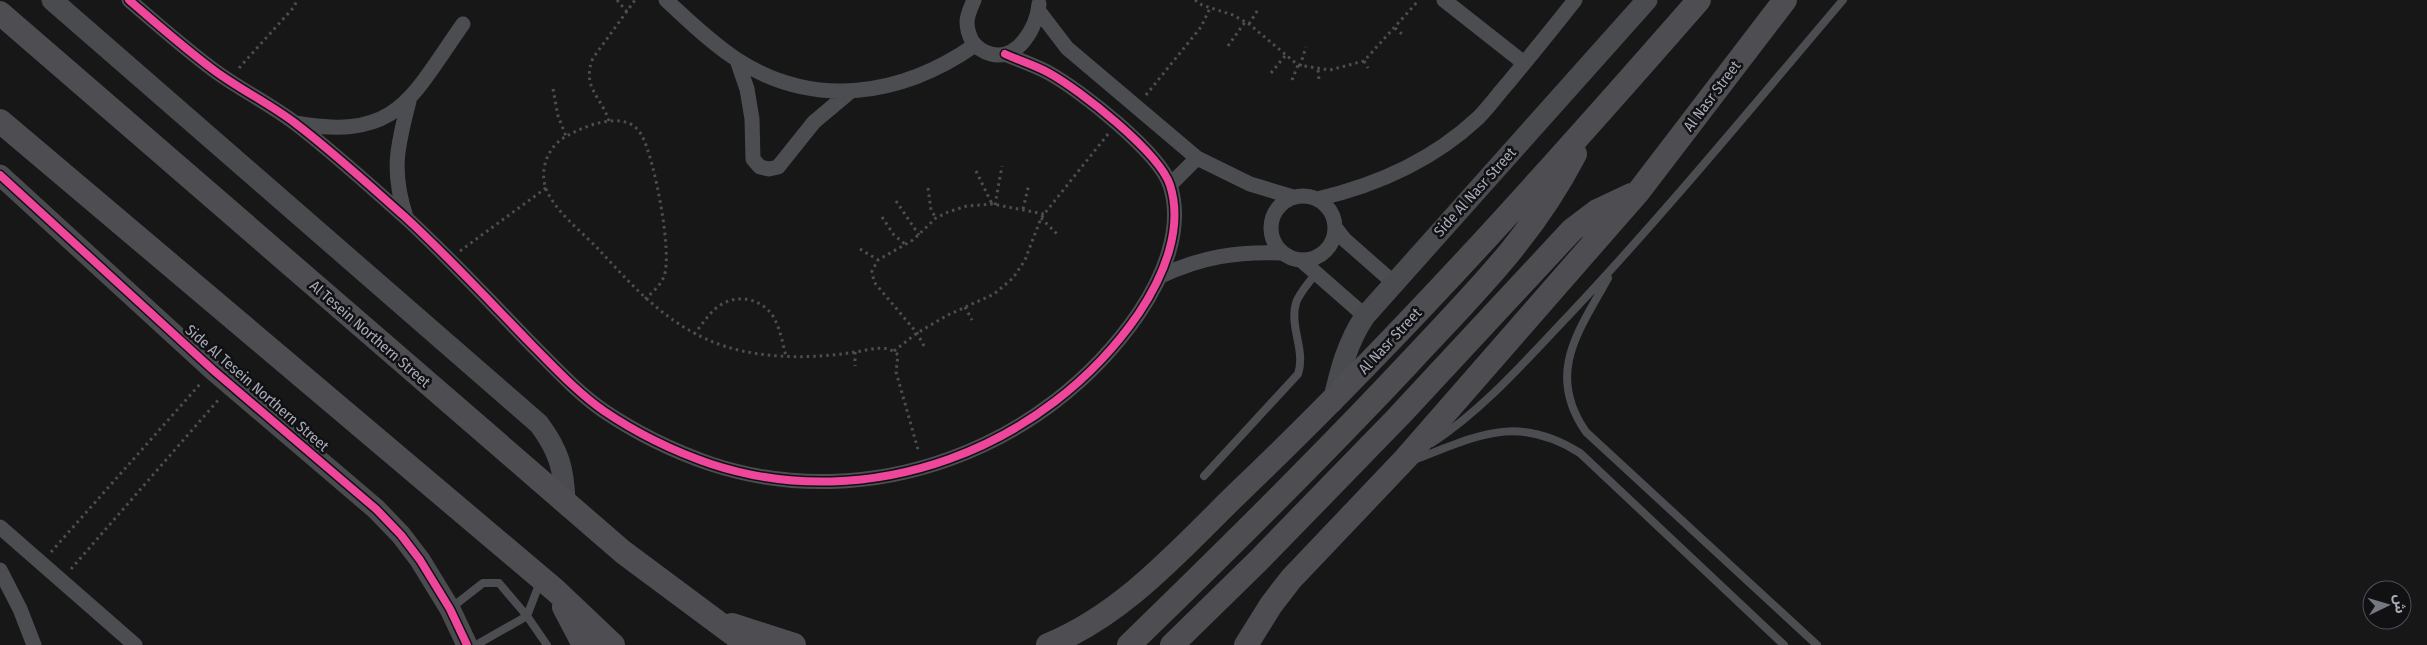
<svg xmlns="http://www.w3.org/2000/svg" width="2427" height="645" font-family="'Fira Sans Condensed','Noto Sans Arabic',sans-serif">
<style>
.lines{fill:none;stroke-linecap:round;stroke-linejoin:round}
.path{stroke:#4d4e52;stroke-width:3;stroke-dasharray:2.5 4;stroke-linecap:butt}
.lane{stroke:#4b4d51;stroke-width:8}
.street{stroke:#4b4d51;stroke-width:15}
.secondary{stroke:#4a4b4f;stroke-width:21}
.primary{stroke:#4e4e52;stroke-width:24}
.cycleway-casing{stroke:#111114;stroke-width:11}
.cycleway{stroke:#ed469a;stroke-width:8}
.labels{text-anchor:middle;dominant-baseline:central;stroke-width:5;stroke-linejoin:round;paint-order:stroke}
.street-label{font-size:15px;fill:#a8acb9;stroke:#111114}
</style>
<rect width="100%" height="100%" fill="#171718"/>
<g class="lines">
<!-- path -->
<path class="path" d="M 617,0 L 627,12
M 1195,0 L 1202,5 L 1233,15 L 1249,24 L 1298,65 L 1330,70 L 1364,61 L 1419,0
M 1249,24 L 1259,8
M 1395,28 L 1404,36
M 1228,46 L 1245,22
M 1364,61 L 1368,68
M 1300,66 L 1306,47
M 239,68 L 294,7 L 297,0
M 1318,70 L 1319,80
M 1271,73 L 1285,56
M 1292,80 L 1298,65
M 553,89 L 558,116 L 566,136
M 1146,95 L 1201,27 L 1210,8
M 609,121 C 601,96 581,87 593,58 L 635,0
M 976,171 L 992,204
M 928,188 L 931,210 L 936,218
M 896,201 L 919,235
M 995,205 L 1002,166
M 1023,209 L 1029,184
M 882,217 L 894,235 L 905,244
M 1041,218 L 1059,236
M 860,249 L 878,260
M 460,251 L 546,188
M 645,299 C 652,293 661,285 664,276 C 673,254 654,157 642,136 C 639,130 634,125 628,123 C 611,116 582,127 567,136 C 548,145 538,171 547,191 C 558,215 585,234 602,253 C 638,292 671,328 724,346 C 764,359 813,359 855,352 C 870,350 886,343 898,355 L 896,372 L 919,453
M 965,307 L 972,320
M 694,334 C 703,324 711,309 724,303 C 743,293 768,302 776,322 C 781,333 783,345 786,356
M 924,346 L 917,333 L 874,282 L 872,271 L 878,260 L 913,240 L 936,218 L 948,212 L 967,206 L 992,204 L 1044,214
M 894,351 L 917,333 L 948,315 L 994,294 L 1013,278 L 1025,260 L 1041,218 L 1108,134
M 855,352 L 855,366
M 51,552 L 201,383
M 71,569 L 220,398"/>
<!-- lane -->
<path class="lane" d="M 1608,278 C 1579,331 1545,373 1586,432 L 1817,645
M 1432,443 C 1485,408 1526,360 1570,314 C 1665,213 1753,106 1843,0
M 1414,460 C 1477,436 1517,413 1580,453 L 1784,645
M 1204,476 L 1298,374 C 1306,350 1289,327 1296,303 C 1299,293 1309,283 1316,273
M 451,608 L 483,583 L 499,583 L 527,616 L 547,645
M 476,645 L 527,616 L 540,582"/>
<!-- street -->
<path class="street" d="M 129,0 C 157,24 185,49 215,71 C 241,90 270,104 295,123 C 333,152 369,185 404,216 C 449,257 491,303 534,347 C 556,369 578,393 604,411 C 638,434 673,451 711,464 C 869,516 1046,449 1139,313 C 1163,277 1184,229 1170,185 C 1159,152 1080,90 1049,73 C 1035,65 1020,61 1005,54
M 666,0 C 688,20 710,42 736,59 C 814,110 902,96 975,45
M 974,0 C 971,7 967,15 967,22 C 967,29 969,35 972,41 C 977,48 983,52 991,54 C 1018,61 1037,27 1039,4
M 1444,0 L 1524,63
M 1038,10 L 1067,48 L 1197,158 L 1250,184 L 1293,197
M 737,60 L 747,89 L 752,119 L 753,159 L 760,167 L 769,169 L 778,167 L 814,122 L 851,91
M 295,123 C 398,141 410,99 463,24
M 1170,185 L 1197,158
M1271 228a32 32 0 1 1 64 0a32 32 0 1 1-64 0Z
M 1317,199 C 1378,185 1432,161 1478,118 C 1489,107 1498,94 1508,83 C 1531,55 1553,28 1575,0
M 406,217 C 391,171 397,147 409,101
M 1335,227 L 1345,240 L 1394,283
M 1301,260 L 1365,316
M 1161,276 C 1201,257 1238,251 1282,253
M 0,527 L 135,645
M 0,570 L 20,609 L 34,645"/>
<!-- secondary -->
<path class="secondary" d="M 52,0 L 539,424 C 559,451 564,469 565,502
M 0,175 L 213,370 L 376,509 L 401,535 L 420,560 L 450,609 L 467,645
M 1333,402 C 1340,371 1347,343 1365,316 L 1647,0"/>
<!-- primary -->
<path class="primary" d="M 0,13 L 623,552 L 748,645
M 0,121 L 555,590 L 613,645
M 564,607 L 584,645
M 732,625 L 794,645
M 1048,645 C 1126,613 1182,547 1241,490 C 1403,335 1552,168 1699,0
M 1129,645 C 1224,553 1318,460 1409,363 C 1473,294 1531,239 1575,154
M 1172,645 L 1258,561 L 1399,416 L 1572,230 L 1597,211 L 1631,195
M 1246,645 L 1271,605 L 1291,579 L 1406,458 L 1639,191 L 1785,0"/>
<defs>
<path id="cycleway" d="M 129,0 C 157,24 185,49 215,71 C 241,90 270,104 295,123 C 333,152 369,185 404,216 C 449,257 491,303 534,347 C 556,369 578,393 604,411 C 638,434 673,451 711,464 C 869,516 1046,449 1139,313 C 1163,277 1184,229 1170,185 C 1159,152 1080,90 1049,73 C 1035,65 1020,61 1005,54
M 0,175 L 213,370 L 376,509 L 401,535 L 420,560 L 450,609 L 467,645"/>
</defs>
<!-- cycleway casing -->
<use href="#cycleway" class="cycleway-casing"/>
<!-- cycleway -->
<use href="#cycleway" class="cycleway"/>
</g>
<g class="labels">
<!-- street labels -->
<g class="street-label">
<text transform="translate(1712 96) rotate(-53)">Al Nasr Street</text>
<text transform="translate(1475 192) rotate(-48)">Side Al Nasr Street</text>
<text transform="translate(370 334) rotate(41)">Al Tesein Northern Street</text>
<text transform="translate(1390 341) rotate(-47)">Al Nasr Street</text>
<text transform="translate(257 388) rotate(41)">Side Al Tesein Northern Street</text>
</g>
</g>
<!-- north arrow -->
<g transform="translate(2387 605) rotate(85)"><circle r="24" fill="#111114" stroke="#4d4f56"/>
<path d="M0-4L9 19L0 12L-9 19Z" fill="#757881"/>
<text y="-8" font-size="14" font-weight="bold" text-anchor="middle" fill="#a8acb9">ش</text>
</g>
</svg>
